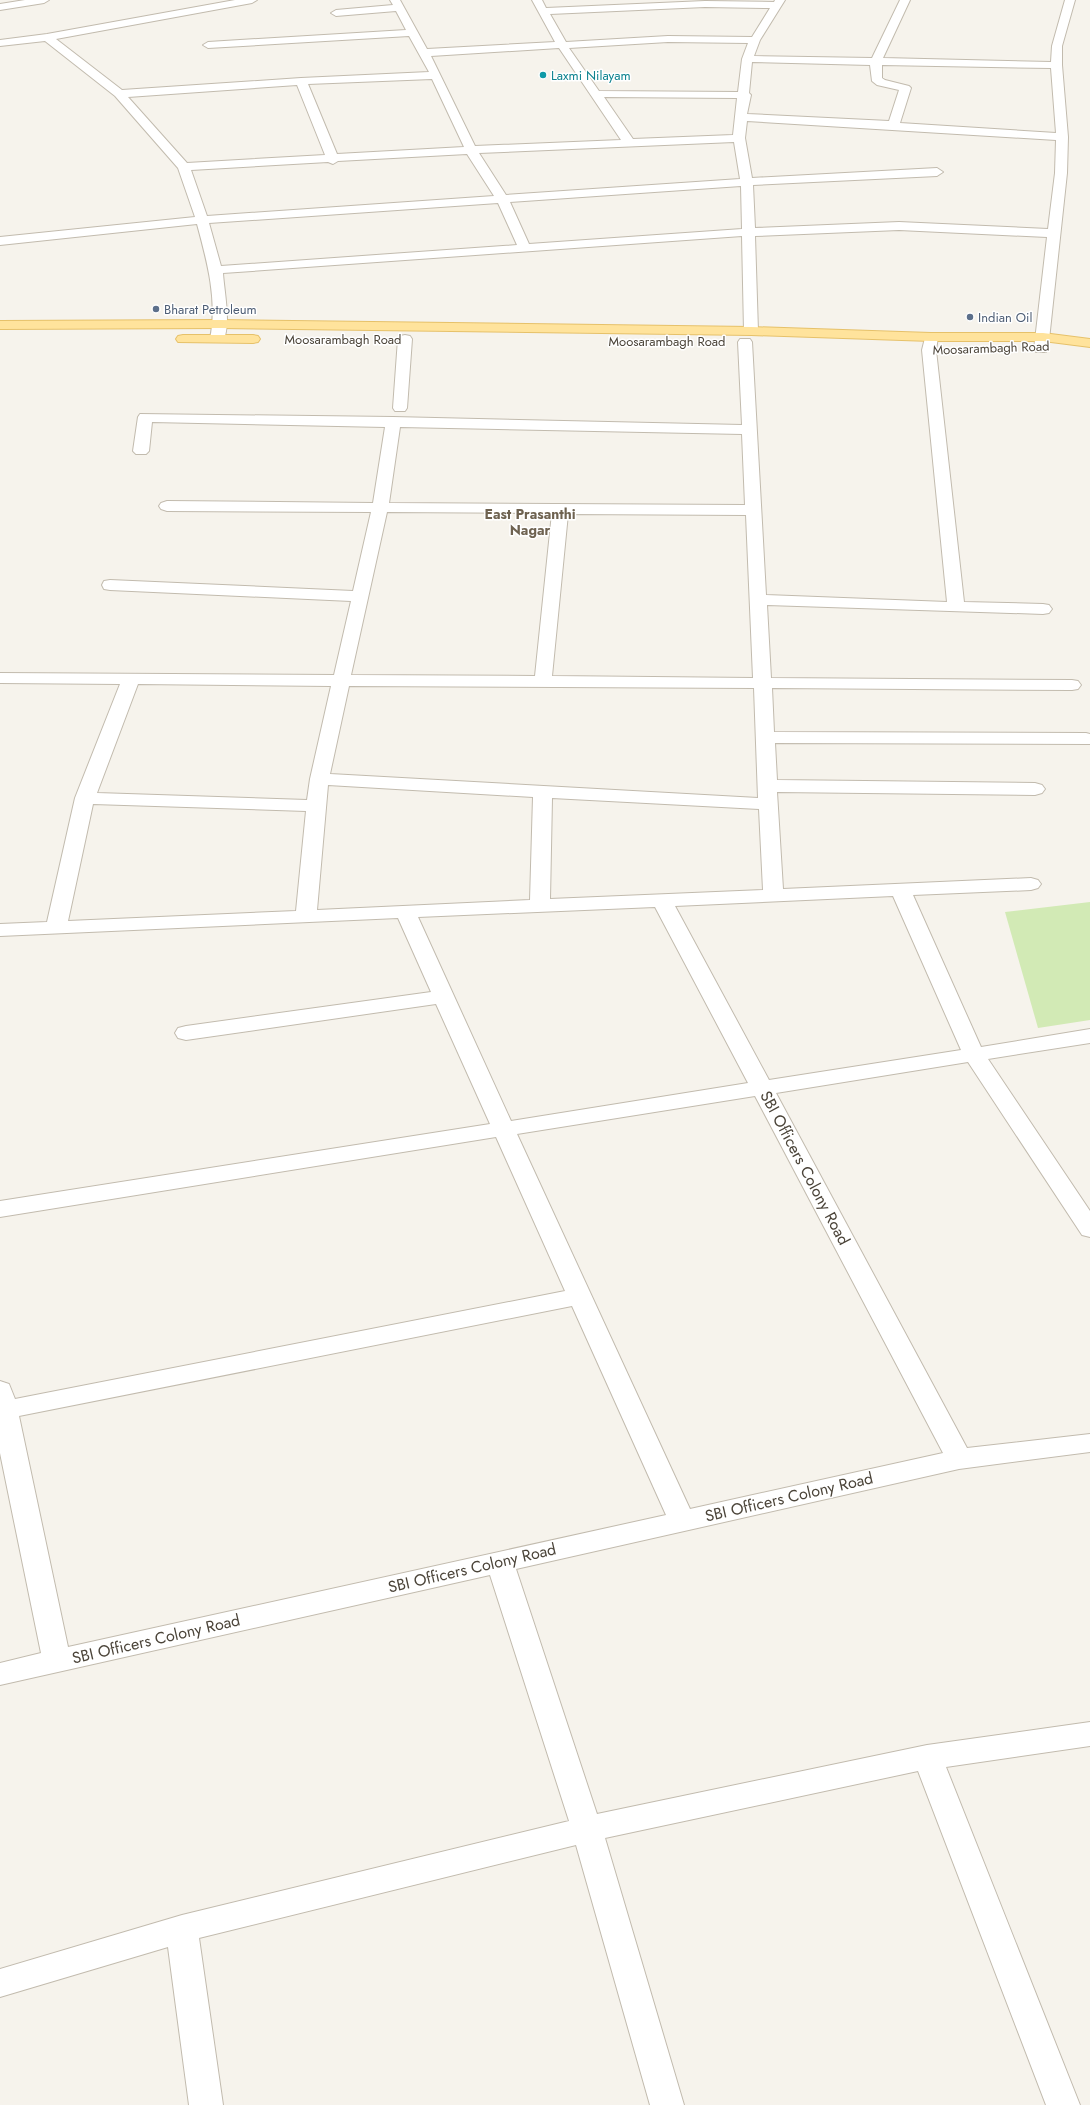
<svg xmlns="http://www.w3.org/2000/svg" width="1090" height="2105" font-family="Jost,sans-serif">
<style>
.green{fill:#d2eab5}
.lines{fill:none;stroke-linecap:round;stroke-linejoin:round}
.minor-casing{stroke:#c2bbae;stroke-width:2}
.major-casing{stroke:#e6c16a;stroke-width:2}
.minor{fill:#fff;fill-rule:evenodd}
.major{fill:#ffe39c;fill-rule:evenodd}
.culture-dot{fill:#0f9aa8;stroke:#fff;stroke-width:1.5}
.service-dot{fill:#5c6f8a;stroke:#fff;stroke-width:1.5}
.labels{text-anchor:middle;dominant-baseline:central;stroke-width:3;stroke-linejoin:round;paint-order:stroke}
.far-culture-label{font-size:13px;fill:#0d838f;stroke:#fff;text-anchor:start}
.far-service-label{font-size:13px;fill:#4e5e75;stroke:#fff;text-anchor:start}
.far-street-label{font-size:13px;fill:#4b4439;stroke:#fff}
.far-neighbourhood-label{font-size:14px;font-weight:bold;fill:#6e6250;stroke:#fff}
.street-label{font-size:16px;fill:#4b4439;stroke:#fff}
</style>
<rect width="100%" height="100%" fill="#f6f3ec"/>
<!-- green -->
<path class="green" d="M 1090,902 L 1090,1020 L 1038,1028 L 1005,912 Z"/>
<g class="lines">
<defs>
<path id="minor" d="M 25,0 L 49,0 L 44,3 L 0,10 L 0,4 Z
M 235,0 L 257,0 L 252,3 L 56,39 L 122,90 L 301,78 L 429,72 L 409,36 L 208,48 L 203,45 L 208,42 L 406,30 L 396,11 L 336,16 L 331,13 L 336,10 L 393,5 L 390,0 L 400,0 L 427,49 L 555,42 L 532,0 L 542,0 L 546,8 L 705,1 L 774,2 L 775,0 L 785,0 L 760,40 L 754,56 L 872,58 L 900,0 L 910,0 L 883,58 L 1051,62 L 1052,46 L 1065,0 L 1075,0 L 1062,46 L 1062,65 L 1068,137 L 1067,173 L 1048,349 L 1046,352 L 1036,352 L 1034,349 L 1047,237 L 899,230 L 755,236 L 758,331 L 756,334 L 746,334 L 744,331 L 742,236 L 223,273 C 224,291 232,328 222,342 L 212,342 L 210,339 C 218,301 207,261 197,224 L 0,245 L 0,237 L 195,217 L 178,168 L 115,96 L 45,41 L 0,46 L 0,40 L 47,34 ZM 705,7 L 770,8 L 752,37 L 668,36 L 566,42 L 550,14 ZM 668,42 L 748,43 L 742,59 L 738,92 L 599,91 L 569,48 ZM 559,48 L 621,140 L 475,146 L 431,56 ZM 752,62 L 870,65 L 872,81 L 877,85 L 899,90 L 889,121 L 747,114 L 751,95 L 749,93 ZM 882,65 L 1051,68 L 1056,133 L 900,123 L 911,88 L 909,86 L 885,80 L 882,78 ZM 432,79 L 464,147 L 337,154 L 308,84 ZM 297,85 L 325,155 L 187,163 L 128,97 ZM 604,97 L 737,98 L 733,135 L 633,139 ZM 747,121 L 1056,140 L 1055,173 L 1048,229 L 899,222 L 755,228 L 753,185 L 937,176 L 943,172 L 937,168 L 752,178 L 745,138 ZM 734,142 L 740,179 L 506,195 L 479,153 ZM 467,154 L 494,196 L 207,216 L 191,170 L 328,162 L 333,164 L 338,161 ZM 741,186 L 742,229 L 529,244 L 510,202 ZM 498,203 L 517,245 L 221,266 L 209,223 Z
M 931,333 L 936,334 L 938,337 L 936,350 L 964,602 L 1043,604 L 1049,605 L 1052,609 L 1049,613 L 1043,614 L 767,605 L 771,678 L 1072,680 L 1078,681 L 1081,685 L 1078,689 L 1072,690 L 772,688 L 774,732 L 1086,733 L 1090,734 L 1090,744 L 775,743 L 777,780 L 1035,783 L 1042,785 L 1045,789 L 1042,793 L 1035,795 L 777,792 L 783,889 L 1031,878 L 1038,880 L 1041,884 L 1038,888 L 1031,890 L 913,895 L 981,1047 L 1090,1029 L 1090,1043 L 988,1059 L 1090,1211 L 1090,1237 L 1082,1235 L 968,1062 L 776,1093 L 967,1448 L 1090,1434 L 1090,1452 L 959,1469 L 516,1569 L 597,1814 L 927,1745 L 1090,1722 L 1090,1746 L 946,1767 L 1080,2105 L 1046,2105 L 918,1771 L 605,1838 L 684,2105 L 650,2105 L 576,1845 L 199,1938 L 223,2105 L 189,2105 L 168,1947 L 0,1997 L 0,1969 L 182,1915 L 569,1821 L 490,1575 L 0,1685 L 0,1663 L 41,1653 L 0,1453 L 0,1381 L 9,1384 L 15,1399 L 565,1291 L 496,1137 L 0,1217 L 0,1201 L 490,1124 L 436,1004 L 186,1040 L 178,1038 L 175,1033 L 178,1028 L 186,1026 L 431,992 L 398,918 L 0,936 L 0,924 L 47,922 L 75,798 L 120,684 L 0,683 L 0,673 L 334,675 L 351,601 L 110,590 L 104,589 L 102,585 L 104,581 L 110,580 L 353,591 L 371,512 L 167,511 L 161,509 L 159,506 L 161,503 L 167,501 L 373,503 L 385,427 L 152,422 L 149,451 L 146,454 L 136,454 L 133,451 L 138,417 L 140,414 L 393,417 L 742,425 L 738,342 L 740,339 L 750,339 L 752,342 L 766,595 L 947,602 L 922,350 L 926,334 ZM 400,427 L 742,434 L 745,505 L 389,503 ZM 387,512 L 552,513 L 535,676 L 351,675 ZM 568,514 L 746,515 L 753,678 L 552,676 ZM 138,684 L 331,686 L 310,779 L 307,800 L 97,793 ZM 349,686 L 754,688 L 758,798 L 330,774 ZM 328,785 L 533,797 L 530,900 L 317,910 ZM 552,798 L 759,809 L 763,890 L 550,899 ZM 93,804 L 306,811 L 296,911 L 68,921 ZM 893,896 L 961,1050 L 769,1080 L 675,906 ZM 655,907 L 748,1083 L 511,1121 L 418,917 ZM 755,1096 L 943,1453 L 690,1509 L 517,1134 ZM 572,1306 L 666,1515 L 68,1647 L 19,1416 Z
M 405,335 L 410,336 L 412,339 L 407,408 L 405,411 L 395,411 L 393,408 L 398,339 L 400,336 Z"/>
<path id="major" d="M 220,320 L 751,327 L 931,333 L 1043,333 L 1090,339 L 1090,347 L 1043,341 L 931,341 L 751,335 L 220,328 L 0,329 L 0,321 Z
M 183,335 L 253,335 L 258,336 L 260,339 L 258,342 L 253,343 L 178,342 L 176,339 L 178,336 Z"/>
</defs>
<!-- minor casing -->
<use href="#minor" class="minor-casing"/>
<!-- major casing -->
<use href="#major" class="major-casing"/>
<!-- minor -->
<use href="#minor" class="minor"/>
<!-- major -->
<use href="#major" class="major"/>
</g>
<!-- markers -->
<circle class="culture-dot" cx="543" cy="75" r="4"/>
<g class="service-dot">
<circle cx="156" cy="309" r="4"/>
<circle cx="970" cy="317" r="4"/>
</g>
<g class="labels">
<!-- far-culture labels -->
<g class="far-culture-label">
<text x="551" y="75">Laxmi Nilayam</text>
</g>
<!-- far-service labels -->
<g class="far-service-label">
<text x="164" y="309">Bharat Petroleum</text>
<text x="978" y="317">Indian Oil</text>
</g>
<!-- far-street labels -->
<g class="far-street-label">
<text x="343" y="339">Moosarambagh Road</text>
<text x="667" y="341">Moosarambagh Road</text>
<text transform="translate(991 348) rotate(-2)">Moosarambagh Road</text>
</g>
<!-- far-neighbourhood labels -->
<g class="far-neighbourhood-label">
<text x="530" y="514">East Prasanthi<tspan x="530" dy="16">Nagar</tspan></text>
</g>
<!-- street labels -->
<g class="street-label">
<text transform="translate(805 1168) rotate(62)">SBI Officers Colony Road</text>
<text transform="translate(789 1497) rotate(-13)">SBI Officers Colony Road</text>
<text transform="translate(472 1568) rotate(-13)">SBI Officers Colony Road</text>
<text transform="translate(156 1639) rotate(-13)">SBI Officers Colony Road</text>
</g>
</g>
</svg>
